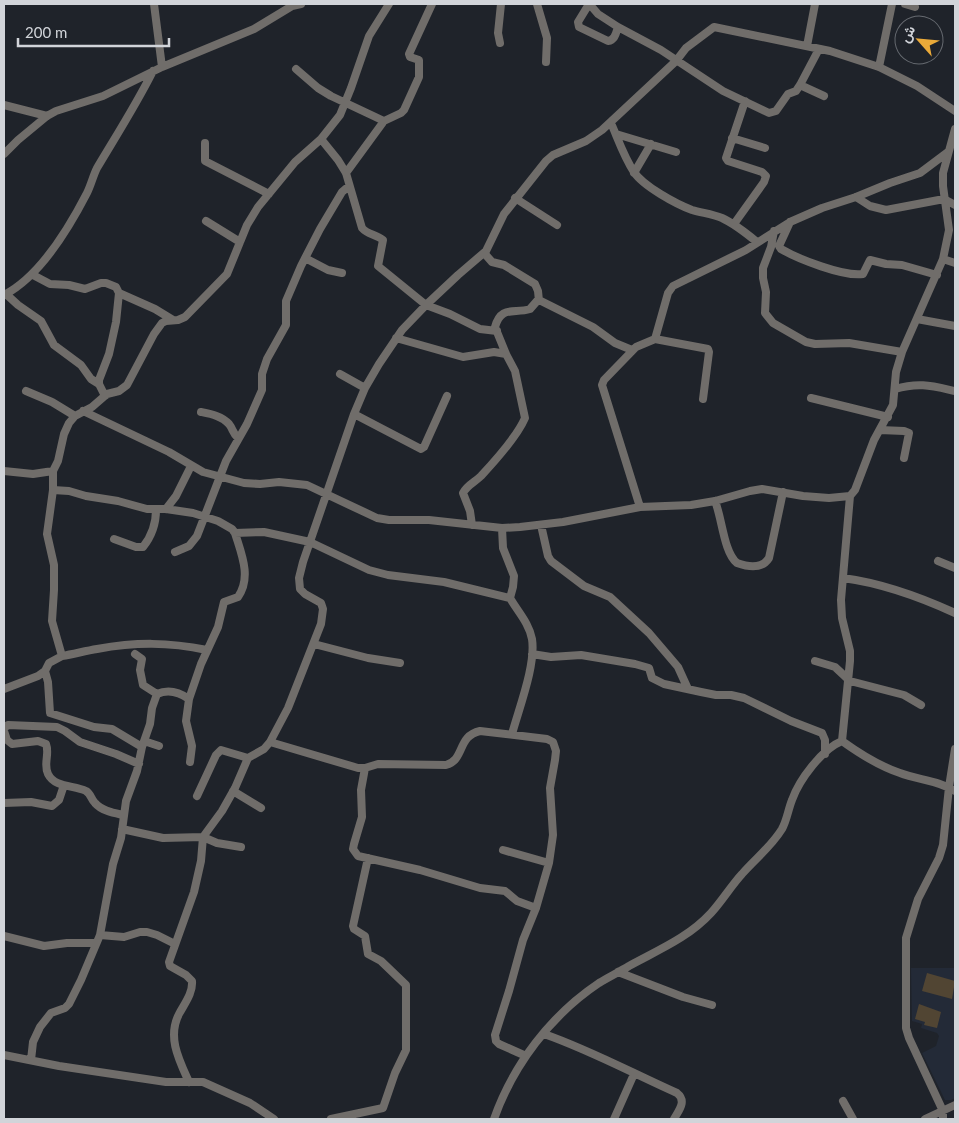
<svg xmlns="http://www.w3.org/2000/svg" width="959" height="1123" font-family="Lato,Vazirmatn,sans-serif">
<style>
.built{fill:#232a37}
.pitch{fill:#514533}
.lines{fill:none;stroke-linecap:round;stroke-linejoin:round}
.minor{stroke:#706d6a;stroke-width:8}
</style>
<rect width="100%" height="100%" fill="#1f232a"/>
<!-- built -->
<path class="built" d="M 911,968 L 955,968 L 955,1098 L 951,1100 L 945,1100 L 922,1053 L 936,1046 L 939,1036 L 937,1033 L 921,1028 L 922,1024 L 912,1021 Z"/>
<!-- pitch -->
<path class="pitch" d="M 927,973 L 955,981 L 952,999 L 922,991 Z
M 919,1004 L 941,1012 L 937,1028 L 924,1025 L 925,1022 L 915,1019 Z"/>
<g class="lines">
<!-- minor -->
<path class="minor" d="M 154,4 L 162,67
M 537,4 L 547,38 L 546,62
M 589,4 L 578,22 L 579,27 L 608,41 C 615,40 616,33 618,27
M 591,4 L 592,7 L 598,14 L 618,27 L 661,50 L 723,91 L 769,113 L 776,111 L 788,94 L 796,91 L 800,85 L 819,49
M 905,4 L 915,7
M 500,43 L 498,33 L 501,4
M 807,46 L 815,4
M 879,67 L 892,4
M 296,69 L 318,88 L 331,96 L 384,121
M 800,85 L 824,96
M 4,105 L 47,116
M 611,123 C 618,139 624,157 634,172 C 643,186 676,204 692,210 C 702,213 712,214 722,218 C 735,224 746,233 757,242
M 955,129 L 943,173 L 943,186 L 949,230 L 943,259 L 902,352 L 896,372 L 893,405 L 874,440 L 855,490 L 850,496 L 841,600 L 842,618 L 850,651 L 850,661 L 842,741 C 860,754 879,766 900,773 C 918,780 938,780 955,791
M 616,134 L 676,152
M 732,138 L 765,148
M 321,139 L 338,160 L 346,173 L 362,228 C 368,235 376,234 383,240 L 378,266 L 426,305 L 450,314 L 480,329 L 497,331
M 205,143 L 205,161 L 269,194
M 4,154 L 18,140 L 47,116 L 56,111 L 103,96 L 162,67 L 254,29 L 292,6 L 301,4
M 346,173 L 384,121 L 401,113 L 404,110 L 419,77 L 419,60 L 410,57 L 409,54 L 432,4
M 634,173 L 651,144
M 856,197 L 870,206 L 886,210 L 944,199 L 955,205
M 515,198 L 557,225
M 206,221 L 240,242
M 790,222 L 779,246 L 781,249 C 798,259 844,277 863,274 L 870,260 L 886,264 L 902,265 L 937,275
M 734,224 L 764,182 L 766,176 L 762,172 L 728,161 L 726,158 L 745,101
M 774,231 L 771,247 L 763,268 L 763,278 L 766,292 L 765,313 L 773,323 L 806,342 L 815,344 L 849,343 L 902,352
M 485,254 L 492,262 L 504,265 L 535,284 L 538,291 L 539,301
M 305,258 L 328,270 L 342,273
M 943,259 L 955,263
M 33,275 L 50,284 L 69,285 L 85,289 L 101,283 L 106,283 L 116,287 L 119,293 L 155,309 L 173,320
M 6,294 L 18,305 L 41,321 L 54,345 L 81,365 L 91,379 L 99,384
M 4,295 C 39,277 69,228 87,193 C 91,185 93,176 97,168 C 116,136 136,105 153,71
M 917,319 L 955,326
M 396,338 L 463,357 L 494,352 L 506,354
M 655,339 L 708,349 L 709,352 L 703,399
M 340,374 L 365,388
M 895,389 C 919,382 932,386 955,391
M 26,391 L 52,402 L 75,416
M 105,396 L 99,384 L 99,380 L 109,354 L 116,322 L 119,293
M 811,398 L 888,417
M 83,411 L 169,452 L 203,472 L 244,483 L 260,484 L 279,482 L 307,485 L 377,518 L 389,520 L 429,520 L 502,528 L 520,527 L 563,522 L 640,507 L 691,505 L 715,501 L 750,491 L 762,489 L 803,496 L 829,498 L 850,496
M 201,412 C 211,414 222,416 229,424 C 233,429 233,434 238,438
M 354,414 L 421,449 L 424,447 L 447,396
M 880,430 L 904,431 L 909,433 L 904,458
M 4,471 L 33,474 L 53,471
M 53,490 L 69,491 L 86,496 L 118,501 L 147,509 L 166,509 L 193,513 L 218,521 L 232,529 L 235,533 C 241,553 252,577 238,597 L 224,602 L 218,627 L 201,664 L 189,699 L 186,721 L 192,746 L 190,762
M 715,501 C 722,518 724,553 737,563 C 748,567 762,569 769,558 L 783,492
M 640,507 L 602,385 L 604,380 L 636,347 L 655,339 L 668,293 L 673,286 L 746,250 L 790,222 L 822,208 L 856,197 L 890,183 L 920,173 L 948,152
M 166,509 L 176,496 L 191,466
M 472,525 L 470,511 L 463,493 C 467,485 475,482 481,476 C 494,462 517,437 525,418 L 515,371 L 506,354 L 495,327 C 501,305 514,314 530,309 L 537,301 L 541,301 L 593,327 L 615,343 L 632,350
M 541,525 L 548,556 L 551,561 L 584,586 L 610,597 L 649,633 L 678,667 L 688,689
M 502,528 L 503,548 L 514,576 L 513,587 L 510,598 C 518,612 529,623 532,639 C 536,665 519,708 512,734
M 235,533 L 264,532 L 310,542 L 369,570 L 388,575 L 444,582 L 510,598
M 114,539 L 136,547 L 143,547 C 151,537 156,523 156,510
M 175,552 L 189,546 L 197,536 L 226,461 L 247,424 L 262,390 L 262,374 L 267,359 L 286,325 L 286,301 L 301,266 L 320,229 L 342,192 L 349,186
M 938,561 L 955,568
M 843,578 C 881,583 920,597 955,613
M 314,644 L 368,658 L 400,663
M 207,650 C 168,642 136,642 97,649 C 85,651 74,654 62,656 L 52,621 L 54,590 L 54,565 L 47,534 L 53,490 L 53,471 L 58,461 L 64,434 L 69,423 L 75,416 L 92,407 L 107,394 L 119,391 L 127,385 L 154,334 L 162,323 L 166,321 L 178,320 L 185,317 L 227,274 L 247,225 L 258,207 L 295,162 L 321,139 L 340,115 L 351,88 L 369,36 L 389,4
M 135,654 L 142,659 L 140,670 L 143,685 L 157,694
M 532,654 L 551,657 L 581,655 L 635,664 L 649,668 L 652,678 L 664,684 L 701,692 L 716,695 L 731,695 L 744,698 L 791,721 L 822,733 L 825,740 L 825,754
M 815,661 L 835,667 L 850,681 L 904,695 L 921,705
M 45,671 L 48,682 L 50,713 L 94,727 L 112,729 L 142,747
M 4,689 L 38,676 L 45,671 L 49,663 L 62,656
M 4,728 L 8,725 L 57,727 L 65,731 L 80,742 L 116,754 L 139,764
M 4,731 L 7,740 L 12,744 L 38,741 L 46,744 C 50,754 43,764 48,774 C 55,788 74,785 86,791 C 91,794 91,799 95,803 C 102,811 114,813 123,815
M 144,741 L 159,746
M 270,742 L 358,768 L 365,768 L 378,764 L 446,765 C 465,760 457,736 480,731 L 547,739 L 553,742 L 556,751 L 555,760 L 550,788 L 553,835 L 549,863 L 536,908 L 523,940 L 509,991 L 495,1035 L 496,1041 L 499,1044 L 526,1056
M 365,768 L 361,790 L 362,817 L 354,844 L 353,849 L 358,856 L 420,870 L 480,888 L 505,891 L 517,901 L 536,908
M 233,791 L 261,808
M 197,796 L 216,755 L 221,750 L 248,758
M 4,803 L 31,802 L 52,806 L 59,800 L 64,785
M 122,829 L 163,838 L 203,837 L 217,843 L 241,847
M 503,850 L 549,863
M 100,935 L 124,937 L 140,932 L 147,932 L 157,935 L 175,944
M 4,936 L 44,946 L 67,943 L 96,943
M 618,972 L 683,997 L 712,1005
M 544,1034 C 590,1050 632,1073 677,1093 C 687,1101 679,1110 674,1119
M 4,1055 L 59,1066 L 166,1082 L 203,1082 L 250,1103 L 274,1119
M 31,1060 L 33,1042 L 40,1027 L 51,1013 L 65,1008 L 69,1004 L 81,980 L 100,935 L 113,864 L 121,838 L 126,801 L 137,771 L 142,747 L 150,724 L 152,708 L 157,694 C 168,689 179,692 189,699
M 189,1082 C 179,1060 167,1037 179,1014 C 185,1003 193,993 192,981 L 186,975 L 170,966 L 169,962 L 194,892 L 201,861 L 203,837 L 222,811 L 235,788 L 248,758 L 264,749 L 270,742 L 288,708 L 321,624 L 323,609 L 321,603 L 305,594 L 300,589 L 299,578 L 303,562 L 354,414 L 365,388 L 379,364 L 402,330 L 426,305 L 458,275 L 486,251 L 504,214 L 546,161 L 553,155 L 586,141 L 602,130 L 676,61 L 686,48 L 714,27 L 830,51 L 879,67 L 917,86 L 955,111
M 843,1101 L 853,1119
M 331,1119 L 383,1108 L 395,1073 L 406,1050 L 406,985 L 381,961 L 368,954 L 365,936 L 354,929 L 353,926 L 368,858
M 494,1119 C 513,1065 551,1015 599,983 C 609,977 619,972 629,966 C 658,950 688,938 711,913 C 722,901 731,886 742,874 C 755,859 771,847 782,829 C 787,820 788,810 792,800 C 799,780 822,749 842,741
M 614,1119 L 634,1074
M 925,1119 L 955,1105
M 943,1119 L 943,1111 L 909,1038 L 906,1028 L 906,938 L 918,899 L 939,858 L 943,845 L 949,787 L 955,749"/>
</g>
<!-- border -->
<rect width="959" height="1123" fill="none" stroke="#d1d4d9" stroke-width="10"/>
<!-- north arrow -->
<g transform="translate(919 40) rotate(297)"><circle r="24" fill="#1f232a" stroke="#666a70"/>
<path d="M0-4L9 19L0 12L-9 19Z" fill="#ebaa39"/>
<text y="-8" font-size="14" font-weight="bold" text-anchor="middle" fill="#d1d4d9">ش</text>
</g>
<!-- scale -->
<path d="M18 38v8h151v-8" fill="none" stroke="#d1d4d9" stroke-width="2.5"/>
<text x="25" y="38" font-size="15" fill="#d1d4d9" stroke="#1f232a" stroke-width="4" paint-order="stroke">200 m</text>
</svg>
